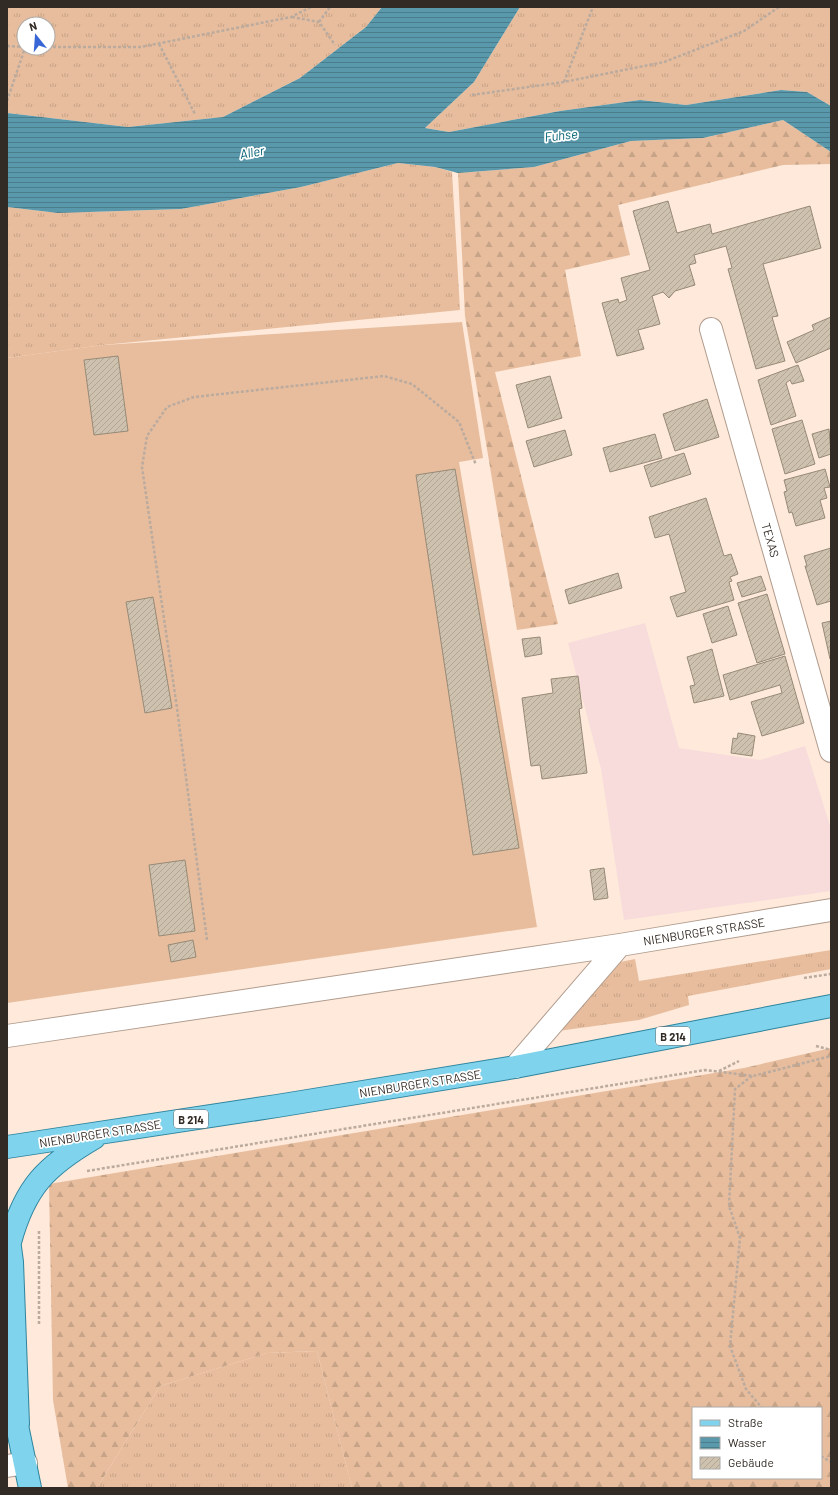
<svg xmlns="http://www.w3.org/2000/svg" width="838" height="1495" font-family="Barlow,sans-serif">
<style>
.commercial{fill:#f7dcdb}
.grass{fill:url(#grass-tufts);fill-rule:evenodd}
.forest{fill:url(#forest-firs);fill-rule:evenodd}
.pitch{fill:#e8bd9d}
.water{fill:url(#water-rules)}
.building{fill:url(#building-hatch);stroke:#968a77}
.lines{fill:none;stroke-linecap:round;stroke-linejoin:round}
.minor-casing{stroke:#b09c8e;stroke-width:24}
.major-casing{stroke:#2d849e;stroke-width:24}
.path{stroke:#bbab9f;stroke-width:2.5;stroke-dasharray:3 2;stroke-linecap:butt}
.minor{stroke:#fff;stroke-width:22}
.major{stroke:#80d3ec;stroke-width:22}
.labels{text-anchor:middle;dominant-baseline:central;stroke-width:3.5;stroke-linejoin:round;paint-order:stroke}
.shield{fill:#fff;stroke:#706a66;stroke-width:1}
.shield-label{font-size:11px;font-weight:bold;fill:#322a24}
.street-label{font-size:12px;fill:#322a24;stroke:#fff}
.water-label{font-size:13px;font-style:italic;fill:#036174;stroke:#fff}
</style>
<defs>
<pattern id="grass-tufts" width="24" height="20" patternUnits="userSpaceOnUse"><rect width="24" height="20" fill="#e8bd9d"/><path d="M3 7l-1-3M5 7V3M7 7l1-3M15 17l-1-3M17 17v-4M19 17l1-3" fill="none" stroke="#c7a387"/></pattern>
<pattern id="forest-firs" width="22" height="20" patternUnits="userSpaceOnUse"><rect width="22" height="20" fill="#e8bd9d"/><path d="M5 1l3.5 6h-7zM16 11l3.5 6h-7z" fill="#c7a387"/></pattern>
<pattern id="water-rules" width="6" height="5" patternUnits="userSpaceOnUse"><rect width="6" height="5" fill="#5999ab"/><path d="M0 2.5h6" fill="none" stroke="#4a7d8b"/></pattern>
<pattern id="building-hatch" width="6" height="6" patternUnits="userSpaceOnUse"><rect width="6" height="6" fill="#cec1ad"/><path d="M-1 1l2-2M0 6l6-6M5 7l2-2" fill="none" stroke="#b1a695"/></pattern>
</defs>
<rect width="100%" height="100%" fill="#fee9da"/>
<!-- commercial -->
<path class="commercial" d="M 645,623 L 679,748 L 760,760 L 805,746 L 831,829 L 831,891 L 624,920 L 601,769 L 568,643 Z"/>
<!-- grass -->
<path class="grass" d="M 7,7 L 382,7 L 366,27 L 300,78 L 223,117 L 128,127 L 7,113 ZM 24,24 L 48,24 L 48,48 L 24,48 Z
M 520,7 L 831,7 L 831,106 L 807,92 L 781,90 L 686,105 L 640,100 L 560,111 L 449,132 L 425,128 L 474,82 Z
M 398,163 L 435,167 L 452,172 L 460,310 L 103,345 L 7,358 L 7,207 L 58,213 L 181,209 L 301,187 Z
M 831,950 L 831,969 L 688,996 L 689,1005 L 639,1020 L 558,1031 L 620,962 L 635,959 L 639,981 Z
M 317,1351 L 352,1488 L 97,1488 L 160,1386 L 267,1353 Z"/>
<!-- forest -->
<path class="forest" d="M 783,120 L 831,152 L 831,164 L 783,165 L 618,205 L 630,255 L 565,270 L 581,356 L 495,372 L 558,624 L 517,630 L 465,316 L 458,173 L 534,167 L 631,141 L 703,138 Z
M 831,1048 L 831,1488 L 352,1488 L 317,1351 L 267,1353 L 160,1386 L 97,1488 L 68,1488 L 53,1400 L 49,1184 L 744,1068 ZM 693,1408 L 821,1408 L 821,1478 L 693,1478 Z"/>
<!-- pitch -->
<path class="pitch" d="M 462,322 L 483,458 L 459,462 L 537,927 L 7,1003 L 7,358 L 103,345 Z"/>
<!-- water -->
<path class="water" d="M 382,7 L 520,7 L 474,82 L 425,128 L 449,132 L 560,111 L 640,100 L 686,105 L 781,90 L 807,92 L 831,106 L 831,152 L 783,120 L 703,138 L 631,141 L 534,167 L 458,173 L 435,167 L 398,163 L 301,187 L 181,209 L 58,213 L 7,207 L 7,113 L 128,127 L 223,117 L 300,78 L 366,27 Z"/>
<!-- building -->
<path class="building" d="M 668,201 L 677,233 L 710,224 L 712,234 L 810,206 L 821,248 L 763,264 L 778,316 L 772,317 L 785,361 L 756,369 L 728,269 L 732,268 L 726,246 L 694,255 L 696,263 L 689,265 L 695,285 L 675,291 L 669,298 L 663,292 L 652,296 L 660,324 L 638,330 L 644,349 L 617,356 L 602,303 L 618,299 L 619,303 L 627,300 L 621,278 L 650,270 L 633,211 Z
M 831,317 L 831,348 L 796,363 L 787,342 L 814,330 L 812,325 Z
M 118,356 L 128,431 L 94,435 L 84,360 Z
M 798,365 L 804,381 L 792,384 L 790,380 L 786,383 L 796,416 L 771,425 L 758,380 Z
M 550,376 L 562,418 L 528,428 L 516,385 Z
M 707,399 L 719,437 L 675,451 L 663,414 Z
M 802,420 L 815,464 L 785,474 L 772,429 Z
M 829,429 L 831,454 L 819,458 L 812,434 Z
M 565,430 L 572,455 L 534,467 L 526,441 Z
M 655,434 L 662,458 L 610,472 L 603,448 Z
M 684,453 L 691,474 L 651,487 L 644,466 Z
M 455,469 L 519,848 L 473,855 L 416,475 Z
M 825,469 L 830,487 L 824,488 L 827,498 L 820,500 L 825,518 L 796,526 L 792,512 L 789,513 L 784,492 L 787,491 L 784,480 Z
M 706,498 L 724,556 L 731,554 L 738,574 L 730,577 L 732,581 L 729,582 L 734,600 L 677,617 L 670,597 L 686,592 L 669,534 L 655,538 L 649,517 Z
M 831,548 L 831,601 L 817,605 L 805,566 L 807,566 L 804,556 Z
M 618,573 L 622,588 L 569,604 L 565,590 Z
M 761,576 L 766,590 L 742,597 L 737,583 Z
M 767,594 L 785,654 L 757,663 L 738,603 Z
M 153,597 L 172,708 L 145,713 L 126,602 Z
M 728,606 L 737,635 L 712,643 L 703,614 Z
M 831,621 L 831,659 L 830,659 L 822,623 Z
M 540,637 L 542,654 L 525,657 L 522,639 Z
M 712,649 L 724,696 L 694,703 L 690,686 L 695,685 L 687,657 Z
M 785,656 L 804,723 L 762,736 L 751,702 L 782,693 L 780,685 L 730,700 L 723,675 Z
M 578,676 L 582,708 L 579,709 L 587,773 L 542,779 L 540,765 L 531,766 L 522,698 L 553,693 L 551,679 Z
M 738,733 L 755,736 L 752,756 L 731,753 L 733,738 L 737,739 Z
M 185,860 L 195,931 L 159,936 L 149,865 Z
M 604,868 L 608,898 L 594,900 L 590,870 Z
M 193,940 L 196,957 L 171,962 L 168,945 Z"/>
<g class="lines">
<defs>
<path id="minor" d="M 711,329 L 831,751
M 7,1036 L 620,945 L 831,910
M 515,1067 L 620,945
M 7,1466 L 26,1463"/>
<path id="major" d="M 7,1147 L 277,1106 L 515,1067 L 831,1006
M 7,1225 L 12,1262 L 18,1424
M 10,1242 C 25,1187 46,1166 94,1138
M 14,1411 L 30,1488"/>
</defs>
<!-- minor casing -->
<use href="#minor" class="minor-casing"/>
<!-- major casing -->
<use href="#major" class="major-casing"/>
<!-- path -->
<path class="path" d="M 292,17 L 319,22 L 335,45
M 319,22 L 330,7
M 159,44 L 195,114
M 7,46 L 24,47
M 48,47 L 141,47 L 291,17 L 311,7
M 564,82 L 593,7
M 472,95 L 564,82 L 664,62 L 744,31 L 779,7
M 7,101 L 25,48
M 207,940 L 177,708 L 142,467 L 147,436 L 167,407 L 194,397 L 384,376 L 412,384 L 459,422 L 476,465
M 804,978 L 831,974
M 816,1046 L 831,1050
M 719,1071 L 739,1061
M 752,1076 L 735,1089 L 729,1206 L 740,1238 L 730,1346 L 746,1389 L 762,1408
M 87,1171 L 705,1070 L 753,1076 L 831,1056
M 39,1231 L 39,1324
M 821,1456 L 831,1462"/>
<!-- minor -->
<use href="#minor" class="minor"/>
<!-- major -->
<use href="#major" class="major"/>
</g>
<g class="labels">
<!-- shield labels -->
<g class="shield">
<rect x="656" y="1027" width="34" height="18" rx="3"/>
<rect x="174" y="1110" width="34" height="18" rx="3"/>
</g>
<g class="shield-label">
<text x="673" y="1036">B 214</text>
<text x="191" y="1119">B 214</text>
</g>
<!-- street labels -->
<g class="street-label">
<text transform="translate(771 540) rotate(74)">TEXAS</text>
<text transform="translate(704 931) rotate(-9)">NIENBURGER STRASSE</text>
<text transform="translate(420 1083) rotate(-9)">NIENBURGER STRASSE</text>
<text transform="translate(100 1133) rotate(-9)">NIENBURGER STRASSE</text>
</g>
<!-- water labels -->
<g class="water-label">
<text transform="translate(561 135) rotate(-6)">Fuhse</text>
<text transform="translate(252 152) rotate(-10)">Aller</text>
</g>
</g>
<!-- border -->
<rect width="838" height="1495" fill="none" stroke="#322a24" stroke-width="16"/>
<!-- legend -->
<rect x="692" y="1407" width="130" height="72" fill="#ffffff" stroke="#adaaa7"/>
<rect x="700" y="1420" width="20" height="6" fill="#80d3ec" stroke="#adaaa7"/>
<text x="728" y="1427" font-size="12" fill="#322a24">Straße</text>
<rect x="700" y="1437" width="20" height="12" fill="url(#water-rules)" stroke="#adaaa7"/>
<text x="728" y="1447" font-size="12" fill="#322a24">Wasser</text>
<rect x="700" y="1457" width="20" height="12" fill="url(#building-hatch)" stroke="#adaaa7"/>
<text x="728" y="1467" font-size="12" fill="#322a24">Gebäude</text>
<!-- north arrow -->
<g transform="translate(36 36) rotate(343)"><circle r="19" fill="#ffffff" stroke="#adaaa7"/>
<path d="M0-3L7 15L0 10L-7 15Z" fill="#3966d6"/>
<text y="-6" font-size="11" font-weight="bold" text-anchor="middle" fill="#322a24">N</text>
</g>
</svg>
